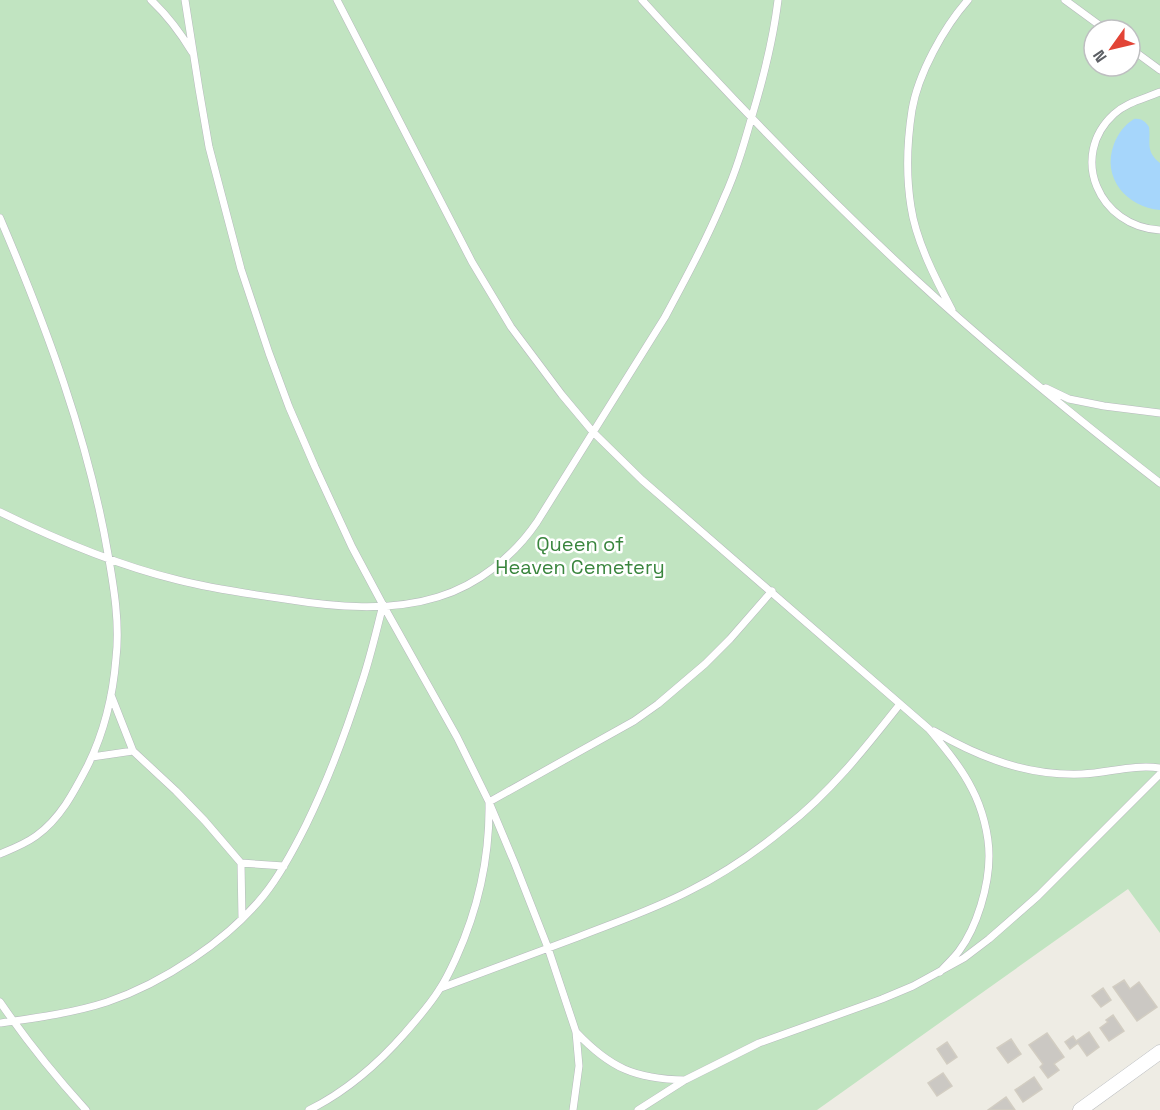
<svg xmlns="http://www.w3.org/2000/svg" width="1160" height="1110" font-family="'Space Grotesk',sans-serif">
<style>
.green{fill:#c1e4c1;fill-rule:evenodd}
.water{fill:#a6d6fb}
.building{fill:#cbc8c3;stroke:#d2cdc2;stroke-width:1.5}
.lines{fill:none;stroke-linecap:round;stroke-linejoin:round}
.lane-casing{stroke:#b6b9bd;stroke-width:8}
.street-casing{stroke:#b6b9bd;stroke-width:15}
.lane{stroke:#fff;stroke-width:7}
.street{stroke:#fff;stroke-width:14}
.labels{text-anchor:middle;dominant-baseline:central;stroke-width:5;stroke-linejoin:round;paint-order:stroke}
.park-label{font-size:20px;fill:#39853d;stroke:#fff}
</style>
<rect width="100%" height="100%" fill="#eeece4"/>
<!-- green -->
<path class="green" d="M 0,0 L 1160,0 L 1160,933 L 1128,889 L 817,1110 L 0,1110 ZM 1094,30 L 1130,30 L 1130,66 L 1094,66 Z"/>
<!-- water -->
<path class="water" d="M 1134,119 C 1141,118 1145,121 1149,127 C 1151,143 1145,151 1160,163 L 1160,210 C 1127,207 1101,178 1114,144 C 1118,134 1124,125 1134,119 Z"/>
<!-- building -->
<path class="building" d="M 1124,980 L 1130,989 L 1139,982 L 1157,1007 L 1137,1021 L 1113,987 Z
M 1103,988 L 1111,1000 L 1101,1007 L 1092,996 Z
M 1113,1015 L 1124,1031 L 1109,1041 L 1100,1028 L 1108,1022 L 1106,1020 Z
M 1089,1032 L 1099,1047 L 1087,1056 L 1078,1043 L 1070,1049 L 1065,1042 L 1073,1036 L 1076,1041 Z
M 1047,1033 L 1064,1057 L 1054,1064 L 1059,1070 L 1048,1078 L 1040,1067 L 1043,1064 L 1029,1045 Z
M 1011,1039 L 1021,1054 L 1008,1063 L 997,1048 Z
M 947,1042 L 957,1057 L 947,1064 L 937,1049 Z
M 943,1073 L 952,1086 L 937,1096 L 928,1083 Z
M 1034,1077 L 1042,1089 L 1023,1102 L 1015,1090 Z
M 1006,1097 L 1015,1110 L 988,1110 Z"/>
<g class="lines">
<defs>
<path id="lane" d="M 151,0 C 168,16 180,32 192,52
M 185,0 L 199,89 L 209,147 L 241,269 L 269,353 L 289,407 L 315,467 L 352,547 L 383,605 L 457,737 L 489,802 L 515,864 L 548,948 L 576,1032 L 579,1066 L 573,1110
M 337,0 L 472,262 L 511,327 L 562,395 L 593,432 L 642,480 L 929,729 C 944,747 961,767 972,789 C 982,808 989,834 989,856 C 989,886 977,927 959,951 C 953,959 946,965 940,972
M 642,0 C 729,96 818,189 912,276 C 991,349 1075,417 1160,483
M 1065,0 L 1106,30
M 1130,48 L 1160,70
M 1160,92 C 1144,99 1127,102 1114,114 C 1068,156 1099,227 1160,230
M 0,218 C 46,326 88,438 108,554 C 114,588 120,624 116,658 C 113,696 104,733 87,767 C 74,792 60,819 36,836 C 25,844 12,849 0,854
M 952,310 C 936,280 916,241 911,207 C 906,176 907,142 912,110 C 918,74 944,27 968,0
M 1046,388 L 1069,399 L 1104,406 L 1160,413
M 0,512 C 57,540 116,565 178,580 C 213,589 249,594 285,599 C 334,607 390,612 438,597 C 478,585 514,556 537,522 L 665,317 C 686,278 707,239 724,198 C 736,172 744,144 752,116 C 764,76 773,41 778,0
M 111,695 L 133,751
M 934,731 C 980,758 1028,776 1082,774 C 1108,773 1134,764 1160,768
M 92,757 L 133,751 L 176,791 L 205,821 L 241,863 L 242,919
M 241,863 L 284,866
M 441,988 C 487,971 532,954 578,937 C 616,922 655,909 691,890 C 725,873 757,851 786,827 C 830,793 866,747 900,704
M 0,1002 C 26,1040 55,1076 86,1110
M 0,1023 C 36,1018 73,1013 107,1002 C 163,983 227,941 264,895 C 281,874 294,849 306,825 C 328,780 346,732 361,685 C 370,659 376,632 383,605
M 576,1032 C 610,1068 635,1079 685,1080
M 309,1110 C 347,1091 377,1065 405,1033 C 417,1019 429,1006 439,990 C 446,980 451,969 456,958 C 479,907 490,857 489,802 L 634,721 L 658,704 L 705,664 L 730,639 L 772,591
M 638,1110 L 685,1080 L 759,1043 L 882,999 L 913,986 L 964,958 L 989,939 L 1038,896 L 1160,774"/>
<path id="street" d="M 1080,1110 L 1160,1052"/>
</defs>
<!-- lane casing -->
<use href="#lane" class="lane-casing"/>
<!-- street casing -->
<use href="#street" class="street-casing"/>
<!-- lane -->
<use href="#lane" class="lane"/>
<!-- street -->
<use href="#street" class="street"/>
</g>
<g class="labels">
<!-- park labels -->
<g class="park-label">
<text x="580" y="544">Queen of<tspan x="580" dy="23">Heaven Cemetery</tspan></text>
</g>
</g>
<!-- north arrow -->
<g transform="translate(1112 48) rotate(236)"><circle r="28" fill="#ffffff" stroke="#bebfc1" stroke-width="1.5"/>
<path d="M0-4.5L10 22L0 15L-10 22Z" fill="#e24436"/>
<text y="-9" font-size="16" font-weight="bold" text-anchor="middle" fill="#5c5f64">N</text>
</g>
</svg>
